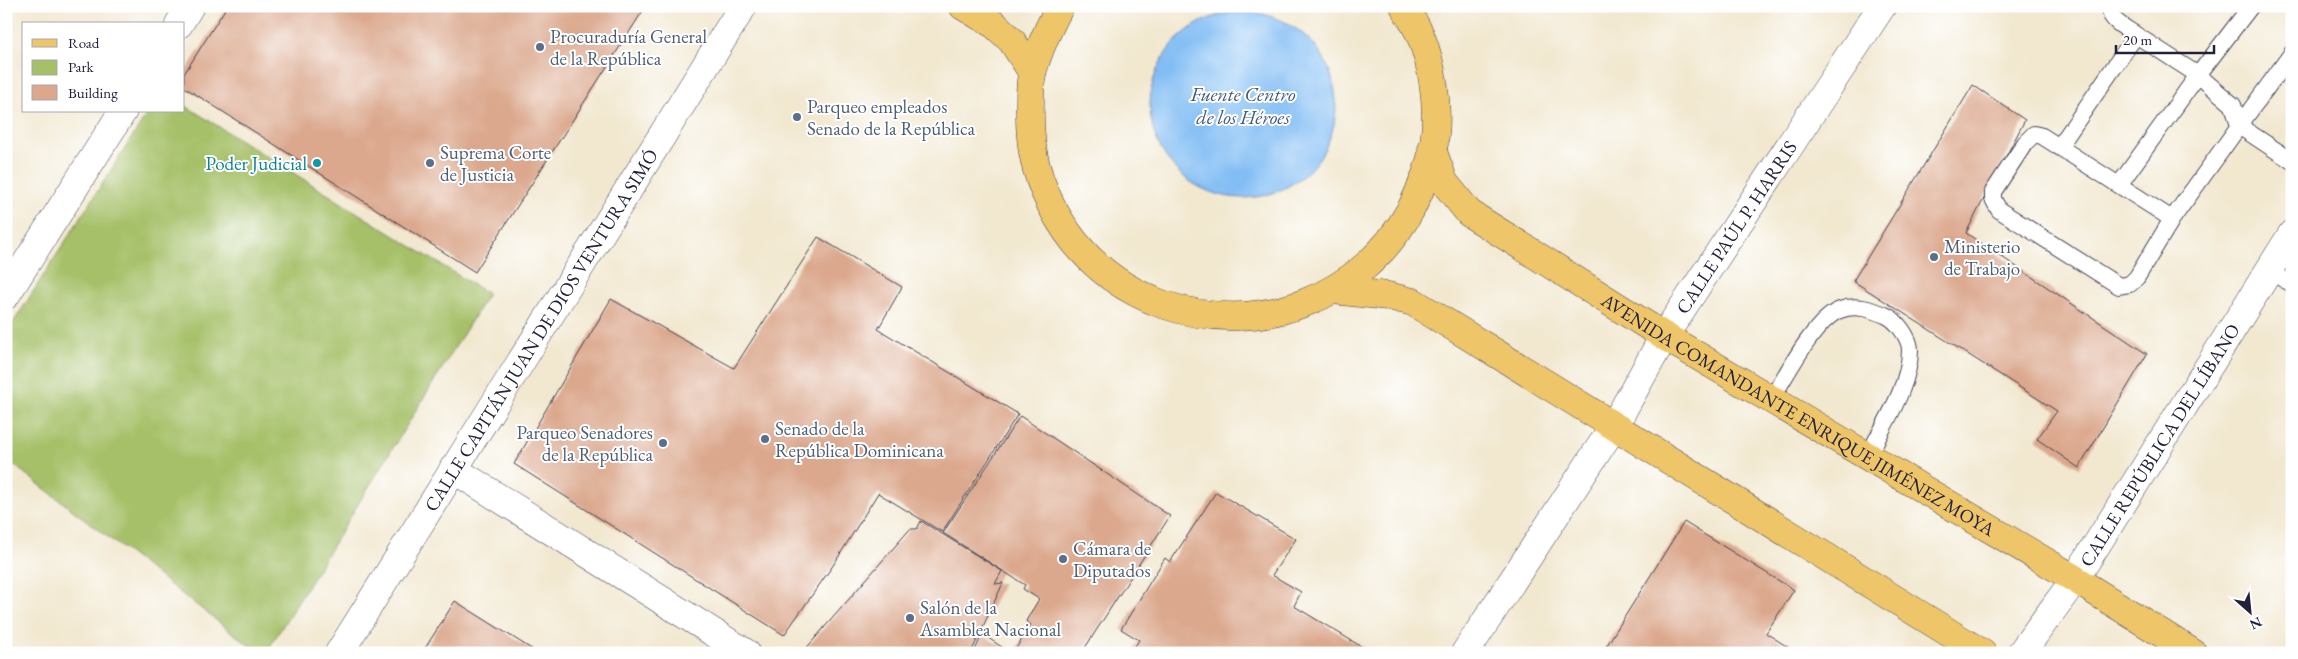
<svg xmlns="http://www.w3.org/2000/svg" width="2298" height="659" font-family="'EB Garamond',serif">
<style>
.green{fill:#a5c067;stroke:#647151}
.water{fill:#82bdf4;stroke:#527098}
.building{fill:#dba88d}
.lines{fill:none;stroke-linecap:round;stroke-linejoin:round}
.lane-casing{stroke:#414051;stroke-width:18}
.street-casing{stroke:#414051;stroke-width:29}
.primary-casing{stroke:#414051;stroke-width:29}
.lane{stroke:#fff;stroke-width:16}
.street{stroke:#fff;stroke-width:28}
.primary{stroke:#eec569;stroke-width:28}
.service-dot{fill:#5c6f8a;stroke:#fff;stroke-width:2}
.culture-dot{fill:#0f9aa8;stroke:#fff;stroke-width:2}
.labels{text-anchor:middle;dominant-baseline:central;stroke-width:4;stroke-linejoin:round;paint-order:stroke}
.service-label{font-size:19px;fill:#4e5e75;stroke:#fff;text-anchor:start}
.culture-label{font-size:19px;fill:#0d838f;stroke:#fff;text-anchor:end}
.street-label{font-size:19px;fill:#22223b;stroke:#fff}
.water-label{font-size:20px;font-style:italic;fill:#44587c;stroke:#fff}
</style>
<rect width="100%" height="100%" fill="#fff"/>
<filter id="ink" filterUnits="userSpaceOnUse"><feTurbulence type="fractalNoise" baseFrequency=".02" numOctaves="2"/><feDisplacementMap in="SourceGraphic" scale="10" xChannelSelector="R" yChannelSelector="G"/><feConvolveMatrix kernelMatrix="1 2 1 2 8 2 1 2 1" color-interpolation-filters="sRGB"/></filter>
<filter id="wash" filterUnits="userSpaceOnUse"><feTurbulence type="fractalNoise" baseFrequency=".0096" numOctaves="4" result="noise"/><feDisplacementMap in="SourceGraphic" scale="20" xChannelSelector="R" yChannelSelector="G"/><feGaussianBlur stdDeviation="1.12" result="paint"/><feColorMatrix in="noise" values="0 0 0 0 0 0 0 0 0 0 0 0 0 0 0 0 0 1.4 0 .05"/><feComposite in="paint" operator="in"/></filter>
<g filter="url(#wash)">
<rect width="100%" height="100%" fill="#f2e8d0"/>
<!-- green -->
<path class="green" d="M 184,105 L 488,294 L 266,653 L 259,653 L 6,459 L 6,334 L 149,111 L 184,111 Z"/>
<!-- water -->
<path class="water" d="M1150 105a93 93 0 1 1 186 0a93 93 0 1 1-186 0Z"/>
<g id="blocks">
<!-- building -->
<path class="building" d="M 227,6 L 646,6 L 475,272 L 184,87 L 184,74 Z
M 1973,85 L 2025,120 L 1966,233 L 2147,354 L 2079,468 L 2037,439 L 2057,411 L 1853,281 Z
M 818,237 L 902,287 L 878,329 L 1018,414 L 942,532 L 878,493 L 834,564 L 784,635 L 514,464 L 611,299 L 734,368 Z
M 1020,416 L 1170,516 L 1083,651 L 1085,653 L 1013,653 L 1031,625 L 1026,621 L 1039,599 L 1023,589 L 1025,585 L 943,533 Z
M 1216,492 L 1296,539 L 1272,575 L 1301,592 L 1294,606 L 1372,653 L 1131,653 L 1139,640 L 1121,629 L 1165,558 L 1170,562 Z
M 921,521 L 1002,571 L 995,584 L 1003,583 L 971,653 L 803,652 L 910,529 L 917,529 Z
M 1684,522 L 1794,590 L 1766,633 L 1797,653 L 1602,653 Z
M 455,601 L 538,653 L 422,653 Z
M 982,634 L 1011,653 L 974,653 Z"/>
</g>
</g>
<g filter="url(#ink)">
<use href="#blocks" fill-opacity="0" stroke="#414051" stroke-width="1"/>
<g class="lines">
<defs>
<path id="lane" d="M 2110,6 C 2107,20 2126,28 2136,35
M 2251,6 L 2198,75 L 2233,105 L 2239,126 L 2292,53
M 2059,147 L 2136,35 L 2198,75 L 2119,185
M 2172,219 L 2042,136 L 2034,134 L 2025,143 L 1993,192 L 1993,199 L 1999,210 L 2119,286 L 2130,284 L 2137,277 L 2172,219 L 2239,126 L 2292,161
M 2269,271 L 2292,284
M 1771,400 C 1785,377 1815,319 1840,310 C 1856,304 1870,309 1885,315 C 1896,319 1910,338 1910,350 C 1910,386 1884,424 1868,456"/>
<g id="street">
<path d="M 179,24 L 190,6"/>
<path d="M 6,295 L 123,111"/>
<path d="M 453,469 L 746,653"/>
<path id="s1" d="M 339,653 L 743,6"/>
<path id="s2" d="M 1465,653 L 1614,426 L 1664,336 L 1882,6"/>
<path id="s3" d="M 2021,653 L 2075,579 L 2292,234"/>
</g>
<g id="primary">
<path d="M 963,6 L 995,25 L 1012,41 L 1032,72"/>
<path d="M 1060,6 C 1049,27 1039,48 1033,70 C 1030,80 1030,90 1030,101 C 1029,140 1033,170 1051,205 C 1075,252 1113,286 1162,304 C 1258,338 1362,299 1411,209 C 1422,187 1433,160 1435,135 C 1438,103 1433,67 1421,37 C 1417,26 1409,16 1404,6"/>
<path id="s4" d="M 1432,149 L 1444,182 L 1469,213 L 1664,336 L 2075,579 L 2193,653"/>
<path d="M 1333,290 L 1388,296 L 1413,302 L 1982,653"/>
</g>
</defs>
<!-- lane casing -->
<use href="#lane" class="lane-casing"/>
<!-- street casing -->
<use href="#street" class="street-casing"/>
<!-- primary casing -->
<use href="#primary" class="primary-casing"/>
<!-- lane -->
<use href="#lane" class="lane"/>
<!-- street -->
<use href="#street" class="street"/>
<!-- primary -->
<use href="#primary" class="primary"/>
</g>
</g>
<!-- markers -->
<g class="service-dot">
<circle cx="540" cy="47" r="5"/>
<circle cx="797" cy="117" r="5"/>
<circle cx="430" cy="163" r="5"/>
<circle cx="1934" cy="257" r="5"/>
<circle cx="765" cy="439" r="5"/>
<circle cx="663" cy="443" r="5"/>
<circle cx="1063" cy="559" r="5"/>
<circle cx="910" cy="618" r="5"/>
</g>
<circle class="culture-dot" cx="317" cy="163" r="5"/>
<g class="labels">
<!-- service labels -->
<g class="service-label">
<text x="550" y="36">Procuraduría General<tspan x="550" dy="22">de la República</tspan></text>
<text x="807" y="106">Parqueo empleados<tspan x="807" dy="22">Senado de la República</tspan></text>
<text x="440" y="152">Suprema Corte<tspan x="440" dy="22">de Justicia</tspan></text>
<text x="1944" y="246">Ministerio<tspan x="1944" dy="22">de Trabajo</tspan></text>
<text x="775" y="428">Senado de la<tspan x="775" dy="22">República Dominicana</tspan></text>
<text x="653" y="432" text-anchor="end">Parqueo Senadores<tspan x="653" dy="22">de la República</tspan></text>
<text x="1073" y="548">Cámara de<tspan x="1073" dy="22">Diputados</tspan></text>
<text x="920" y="607">Salón de la<tspan x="920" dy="22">Asamblea Nacional</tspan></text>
</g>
<!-- culture labels -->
<g class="culture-label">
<text x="307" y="163">Poder Judicial</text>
</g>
<!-- street labels -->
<g class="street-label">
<text stroke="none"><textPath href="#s2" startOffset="505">CALLE PAÚL P. HARRIS</textPath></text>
<text stroke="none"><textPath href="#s1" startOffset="381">CALLE CAPITÁN JUAN DE DIOS VENTURA SIMÓ</textPath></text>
<text stroke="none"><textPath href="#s4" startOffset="461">AVENIDA COMANDANTE ENRIQUE JIMÉNEZ MOYA</textPath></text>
<text stroke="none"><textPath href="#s3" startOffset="250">CALLE REPÚBLICA DEL LÍBANO</textPath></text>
</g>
<!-- water labels -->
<g class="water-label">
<text x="1243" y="94">Fuente Centro<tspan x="1243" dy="23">de los Héroes</tspan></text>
</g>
</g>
<!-- margin -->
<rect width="2298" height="659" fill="none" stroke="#fff" stroke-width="25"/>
<!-- legend -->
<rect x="22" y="22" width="162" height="90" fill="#ffffff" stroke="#a7a7b1"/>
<rect x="32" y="39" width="25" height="8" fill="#eec569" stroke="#a7a7b1"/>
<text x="68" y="48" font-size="15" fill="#22223b">Road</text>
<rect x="32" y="60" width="25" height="15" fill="#a5c067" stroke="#a7a7b1"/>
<text x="68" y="72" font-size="15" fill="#22223b">Park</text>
<rect x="32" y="85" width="25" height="15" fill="#dba88d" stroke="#a7a7b1"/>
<text x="68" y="98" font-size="15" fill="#22223b">Building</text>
<!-- north arrow -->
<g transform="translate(2250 612) rotate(153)" stroke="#ffffff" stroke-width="4" paint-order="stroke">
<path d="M0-4L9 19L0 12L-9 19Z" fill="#22223b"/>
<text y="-8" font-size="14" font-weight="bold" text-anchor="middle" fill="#22223b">N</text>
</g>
<!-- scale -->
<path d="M2116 45v8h98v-8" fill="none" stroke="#22223b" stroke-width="2.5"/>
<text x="2123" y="45" font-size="15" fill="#22223b" stroke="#ffffff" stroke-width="4" paint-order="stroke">20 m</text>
</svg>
